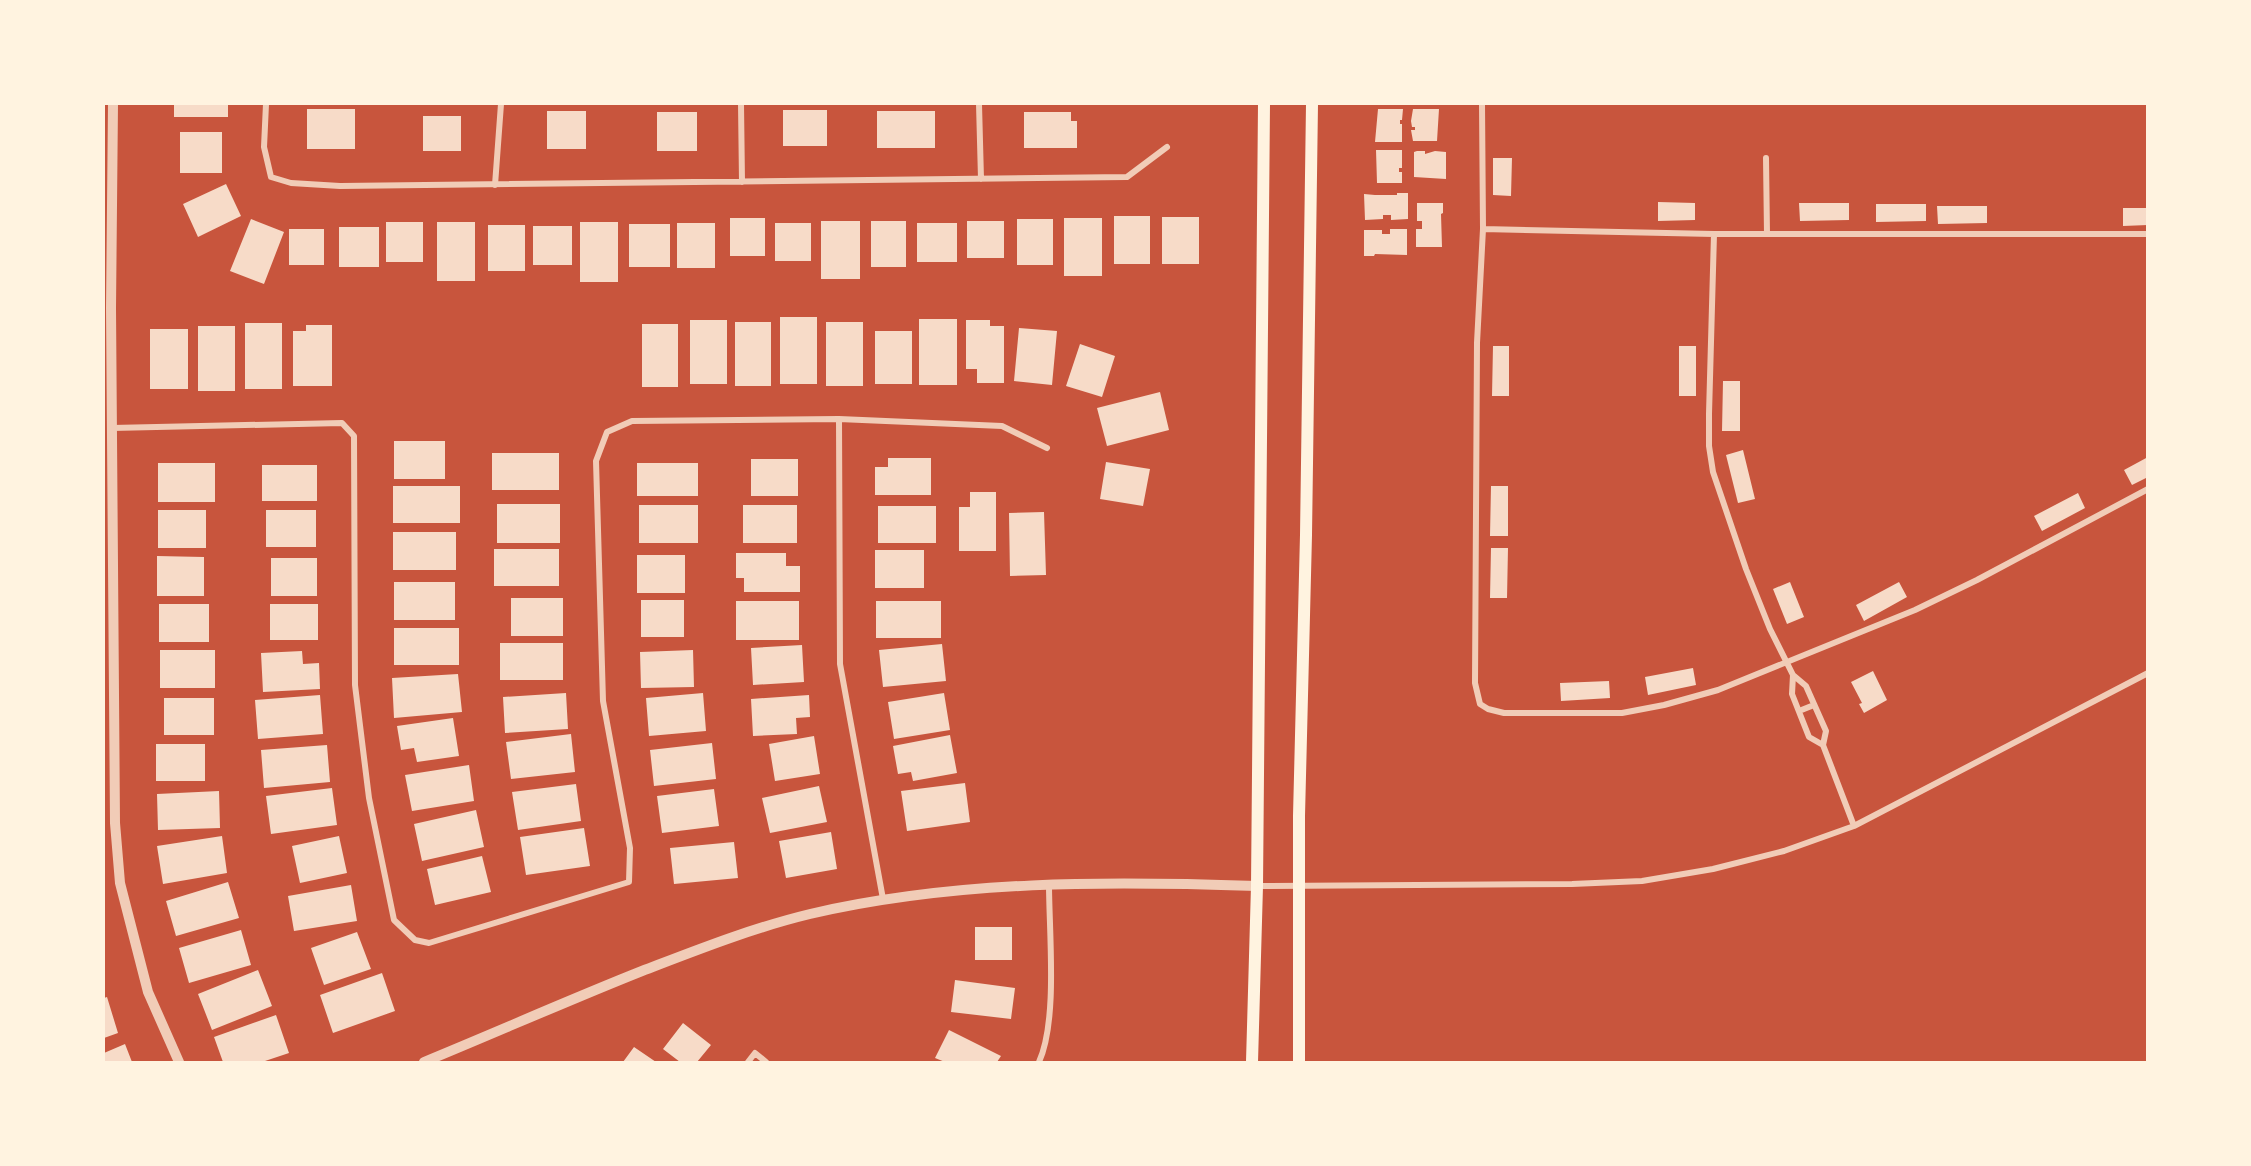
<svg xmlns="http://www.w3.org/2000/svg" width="2251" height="1166" font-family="Barlow,sans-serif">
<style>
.building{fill:#f7dbc8}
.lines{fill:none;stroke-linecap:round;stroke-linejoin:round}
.minor{stroke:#f1ccb7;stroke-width:6}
.tertiary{stroke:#f1ccb7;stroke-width:10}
.secondary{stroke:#fff3e0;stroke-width:12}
</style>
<rect width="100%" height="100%" fill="#c8553d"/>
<!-- building -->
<path class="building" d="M 174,104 L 228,104 L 228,117 L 174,117 Z
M 307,109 L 355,109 L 355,149 L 307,149 Z
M 1378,109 L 1403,109 L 1402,120 L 1400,120 L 1400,124 L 1402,124 L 1402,142 L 1375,142 Z
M 1413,109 L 1439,109 L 1437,141 L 1413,141 L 1411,130 L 1415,130 L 1415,127 L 1412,127 L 1411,121 Z
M 783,110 L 827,110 L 827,146 L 783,146 Z
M 547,111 L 586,111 L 586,149 L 547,149 Z
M 877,111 L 935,111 L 935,148 L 877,148 Z
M 657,112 L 697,112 L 697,151 L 657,151 Z
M 1024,112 L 1071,112 L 1071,121 L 1077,121 L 1077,148 L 1024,148 Z
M 423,116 L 461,116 L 461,151 L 423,151 Z
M 180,132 L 222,132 L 222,173 L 180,173 Z
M 1376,150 L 1402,150 L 1402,168 L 1399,168 L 1399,172 L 1402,172 L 1402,183 L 1377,183 Z
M 1417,151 L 1425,151 L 1425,154 L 1435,151 L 1446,152 L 1446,179 L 1414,177 L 1414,152 Z
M 1493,158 L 1512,158 L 1511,196 L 1493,195 Z
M 226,184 L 241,216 L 198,237 L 183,204 Z
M 1397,193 L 1408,193 L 1408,219 L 1391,220 L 1391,215 L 1383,215 L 1383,219 L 1365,220 L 1364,194 L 1375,195 L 1397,195 Z
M 1658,202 L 1695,203 L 1695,220 L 1658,221 Z
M 1417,203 L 1443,203 L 1443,213 L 1441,214 L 1442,247 L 1416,247 L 1416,229 L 1422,229 L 1422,221 L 1417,221 Z
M 1799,203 L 1849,203 L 1849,220 L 1800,221 Z
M 1876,204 L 1926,204 L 1926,221 L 1876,222 Z
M 1937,206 L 1987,206 L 1987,223 L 1938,224 Z
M 2123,208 L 2148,208 L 2148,225 L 2123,226 Z
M 1114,216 L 1150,216 L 1150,264 L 1114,264 Z
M 1162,217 L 1199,217 L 1199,264 L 1162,264 Z
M 730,218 L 765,218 L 765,256 L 730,256 Z
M 1064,218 L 1102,218 L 1102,276 L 1064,276 Z
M 251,219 L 284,232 L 264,284 L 230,271 Z
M 1017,219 L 1053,219 L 1053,265 L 1017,265 Z
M 821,221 L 860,221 L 860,279 L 821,279 Z
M 871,221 L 906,221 L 906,267 L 871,267 Z
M 967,221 L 1004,221 L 1004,258 L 967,258 Z
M 386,222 L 423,222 L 423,262 L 386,262 Z
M 437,222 L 475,222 L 475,281 L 437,281 Z
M 580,222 L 618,222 L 618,282 L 580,282 Z
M 677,223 L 715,223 L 715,268 L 677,268 Z
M 775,223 L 811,223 L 811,261 L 775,261 Z
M 917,223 L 957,223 L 957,262 L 917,262 Z
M 629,224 L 670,224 L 670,267 L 629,267 Z
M 488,225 L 525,225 L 525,271 L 488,271 Z
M 533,226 L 572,226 L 572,265 L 533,265 Z
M 339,227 L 379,227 L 379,267 L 339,267 Z
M 289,229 L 324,229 L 324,265 L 289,265 Z
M 1390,229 L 1407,229 L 1407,255 L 1375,254 L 1374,256 L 1364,256 L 1364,230 L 1382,230 L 1382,234 L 1390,234 Z
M 780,317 L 817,317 L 817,384 L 780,384 Z
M 919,319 L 957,319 L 957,385 L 919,385 Z
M 690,320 L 727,320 L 727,384 L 690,384 Z
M 966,320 L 990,320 L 990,326 L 1004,326 L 1004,383 L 977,383 L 977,369 L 966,369 Z
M 735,322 L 771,322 L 771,386 L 735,386 Z
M 826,322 L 863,322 L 863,386 L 826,386 Z
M 245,323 L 282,323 L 282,389 L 245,389 Z
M 642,324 L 678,324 L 678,387 L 642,387 Z
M 306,325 L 332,325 L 332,386 L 293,386 L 293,331 L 306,331 Z
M 198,326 L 235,326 L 235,391 L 198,391 Z
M 1019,328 L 1057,331 L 1052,385 L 1014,381 Z
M 150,329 L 188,329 L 188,389 L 150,389 Z
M 875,331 L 912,331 L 912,384 L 875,384 Z
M 1080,344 L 1115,356 L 1102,397 L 1066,386 Z
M 1493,346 L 1509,346 L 1509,396 L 1492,396 Z
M 1679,346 L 1696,346 L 1696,396 L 1679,396 Z
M 1723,381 L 1740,381 L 1740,431 L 1722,431 Z
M 1160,392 L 1169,430 L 1107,446 L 1097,408 Z
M 394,441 L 445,441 L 445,479 L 394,479 Z
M 1743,450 L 1755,499 L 1738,503 L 1726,455 Z
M 492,453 L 559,453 L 559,490 L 492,490 Z
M 2148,457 L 2148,477 L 2132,485 L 2124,470 Z
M 888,458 L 931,458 L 931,495 L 875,495 L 875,467 L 888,467 Z
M 751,459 L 798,459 L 798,496 L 751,496 Z
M 1106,462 L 1150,469 L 1143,506 L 1100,499 Z
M 158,463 L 215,463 L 215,502 L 158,502 Z
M 637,463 L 698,463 L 698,496 L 637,496 Z
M 262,465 L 317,465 L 317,501 L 262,501 Z
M 393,486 L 460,486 L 460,523 L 393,523 Z
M 1491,486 L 1508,486 L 1508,536 L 1490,536 Z
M 970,492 L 996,492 L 996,551 L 959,551 L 959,507 L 970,507 Z
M 2078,493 L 2085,508 L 2042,531 L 2034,516 Z
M 497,504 L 560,504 L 560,543 L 497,543 Z
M 639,505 L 698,505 L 698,543 L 639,543 Z
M 743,505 L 797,505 L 797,543 L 743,543 Z
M 878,506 L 936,506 L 936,543 L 878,543 Z
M 158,510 L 206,510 L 206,548 L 158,548 Z
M 266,510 L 316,510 L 316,547 L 266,547 Z
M 1044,512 L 1046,575 L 1010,576 L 1009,513 Z
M 393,532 L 456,532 L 456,570 L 393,570 Z
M 1491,548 L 1508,548 L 1507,598 L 1490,598 Z
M 494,549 L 559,549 L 559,586 L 494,586 Z
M 875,550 L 924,550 L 924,588 L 875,588 Z
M 736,553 L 786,553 L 786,566 L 800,566 L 800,592 L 744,592 L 744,578 L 736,578 Z
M 637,555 L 685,555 L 685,593 L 637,593 Z
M 157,556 L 204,557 L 204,596 L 157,596 Z
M 271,558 L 317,558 L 317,596 L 271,596 Z
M 394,582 L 455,582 L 455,620 L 394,620 Z
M 1790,582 L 1804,617 L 1787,624 L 1773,589 Z
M 1899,582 L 1907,597 L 1864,621 L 1856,605 Z
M 511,598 L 563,598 L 563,636 L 511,636 Z
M 641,600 L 684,600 L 684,637 L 641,637 Z
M 736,601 L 799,601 L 799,640 L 736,640 Z
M 876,601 L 941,601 L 941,638 L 876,638 Z
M 159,604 L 209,604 L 209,642 L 159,642 Z
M 270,604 L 318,604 L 318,640 L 270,640 Z
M 394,628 L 459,628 L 459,665 L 394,665 Z
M 500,643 L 563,643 L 563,680 L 500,680 Z
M 942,644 L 946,681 L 883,687 L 879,650 Z
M 802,645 L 804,682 L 753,685 L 751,648 Z
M 160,650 L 215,650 L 215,688 L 160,688 Z
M 693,650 L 694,687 L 641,688 L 640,652 Z
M 302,651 L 303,664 L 319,663 L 320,689 L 263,692 L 261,653 Z
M 1693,668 L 1696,685 L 1648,695 L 1645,677 Z
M 1873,671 L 1887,700 L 1864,713 L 1859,704 L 1862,703 L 1851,682 Z
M 458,674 L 462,712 L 394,718 L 392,678 Z
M 1609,681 L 1610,698 L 1561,701 L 1560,683 Z
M 566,693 L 568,729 L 505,733 L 503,697 Z
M 703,693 L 706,731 L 649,736 L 646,698 Z
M 944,693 L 950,730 L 894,739 L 888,702 Z
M 320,695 L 323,734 L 258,739 L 255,700 Z
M 809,695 L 810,717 L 796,718 L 797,734 L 753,736 L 751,699 Z
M 164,698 L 214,698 L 214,735 L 164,735 Z
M 453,718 L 459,756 L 417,762 L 414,748 L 401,750 L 397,726 Z
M 571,734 L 575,772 L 511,779 L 506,742 Z
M 950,735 L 957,773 L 913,781 L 911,772 L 898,774 L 893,746 Z
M 814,736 L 820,774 L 775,781 L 769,744 Z
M 712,743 L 716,779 L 654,786 L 650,750 Z
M 156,744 L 205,744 L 205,781 L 156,781 Z
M 327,745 L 330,782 L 264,788 L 261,750 Z
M 469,765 L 474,801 L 412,811 L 405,775 Z
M 965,783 L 970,822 L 907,831 L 901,791 Z
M 576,784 L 581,821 L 518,830 L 512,792 Z
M 819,786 L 827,822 L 770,833 L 762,798 Z
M 332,788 L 337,825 L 271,834 L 266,796 Z
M 714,789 L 719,826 L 662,833 L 657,796 Z
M 219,791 L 220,828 L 158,830 L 157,794 Z
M 476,810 L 484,847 L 422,861 L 414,824 Z
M 584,828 L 590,866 L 526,875 L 520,837 Z
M 831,832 L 837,869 L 786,878 L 779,841 Z
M 222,836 L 227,873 L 163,884 L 157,846 Z
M 339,836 L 347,873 L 300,883 L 292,846 Z
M 734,842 L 738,878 L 674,884 L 670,848 Z
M 482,856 L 491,892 L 435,905 L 427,869 Z
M 228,882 L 239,918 L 176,936 L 166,901 Z
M 351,885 L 357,921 L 294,931 L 288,896 Z
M 975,927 L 1012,927 L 1012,960 L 975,960 Z
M 241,930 L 251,965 L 189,983 L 179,948 Z
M 357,932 L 371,969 L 324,985 L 311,948 Z
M 258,970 L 272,1006 L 212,1030 L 198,994 Z
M 382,973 L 395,1011 L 333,1033 L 320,995 Z
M 955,980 L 1015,988 L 1011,1019 L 951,1012 Z
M 107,997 L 118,1033 L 104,1038 L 104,998 Z
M 276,1015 L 289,1053 L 262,1062 L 223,1062 L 214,1037 Z
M 683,1023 L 711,1045 L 697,1062 L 680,1062 L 663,1049 Z
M 949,1030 L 1001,1056 L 997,1062 L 945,1062 L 935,1058 Z
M 125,1044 L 132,1062 L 104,1062 L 104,1053 Z
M 634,1047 L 656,1062 L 623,1062 Z"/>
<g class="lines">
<!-- minor -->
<path class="minor" d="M 266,104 L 264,147 L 271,177 L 291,183 L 340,186 L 1127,177 L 1167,147
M 741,104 L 742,182
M 979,104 L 981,179
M 1482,104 L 1483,229 L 1477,343 L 1475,683 L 1480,704 L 1488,709 L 1504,713 L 1622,713 L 1664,705 L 1718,690 L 1915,610 L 1977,580 L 2148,489
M 1766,158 L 1767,234
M 495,185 L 501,104
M 1483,229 L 1714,234 L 2148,234
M 1714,234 L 1709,414 L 1709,446 L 1713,472 L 1746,569 L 1770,629 L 1793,675 L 1792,694 L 1809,737 L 1823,745
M 839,419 L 840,664 L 883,899
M 112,428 L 342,423 L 354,436 L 355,685 L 369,798 L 394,920 L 415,940 L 429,943 L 629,882 L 630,848 L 603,701 L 596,461 L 607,432 L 632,421 L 839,419 L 1002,426 L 1047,448
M 1793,675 L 1806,686 L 1826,731 L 1823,745 L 1854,826
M 1799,711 L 1814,705
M 1257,886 L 1572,884 L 1642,881 L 1713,869 L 1784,851 L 1854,826 L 2148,673
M 748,1062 L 755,1053 L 766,1062
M 1039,1062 C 1058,1020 1049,933 1049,884"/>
<!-- tertiary -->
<path class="tertiary" d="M 113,104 L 111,308 L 115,823 L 120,883 L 148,992 L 179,1062
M 424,1062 C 497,1032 569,1000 642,971 C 697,950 752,928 810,914 C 957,880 1107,881 1257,886"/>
<!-- secondary -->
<path class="secondary" d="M 1252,1062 L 1257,886 L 1264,104
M 1299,1062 L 1299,816 L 1306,535 L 1312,104"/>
</g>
<!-- border -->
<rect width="2251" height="1166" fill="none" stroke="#fff3e0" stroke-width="210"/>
</svg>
